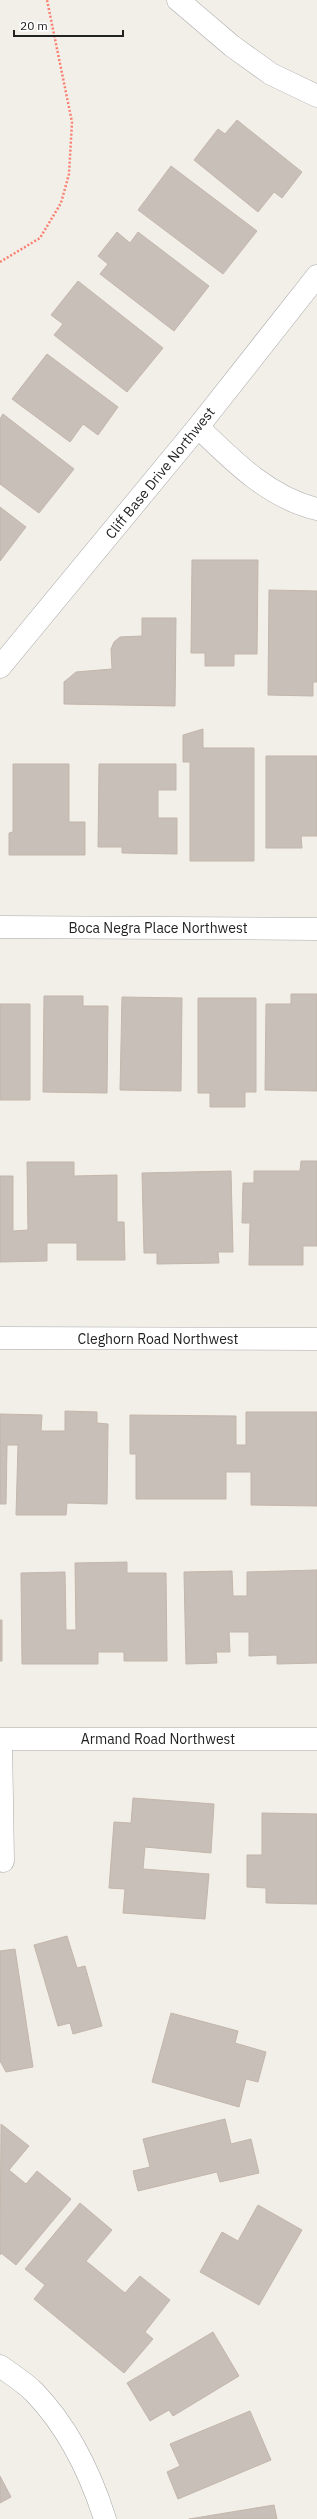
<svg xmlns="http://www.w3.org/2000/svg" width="317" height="2519" font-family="'IBM Plex Sans',sans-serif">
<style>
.building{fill:#c7bfb8;stroke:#c4b6ab}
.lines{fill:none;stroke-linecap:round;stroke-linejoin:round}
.minor-casing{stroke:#a9a9a9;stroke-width:23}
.path{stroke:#fa8072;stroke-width:2.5;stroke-dasharray:2 2;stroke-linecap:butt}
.minor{stroke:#fff;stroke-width:22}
.labels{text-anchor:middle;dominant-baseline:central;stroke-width:4;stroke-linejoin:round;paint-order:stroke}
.street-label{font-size:14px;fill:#222;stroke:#fff}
</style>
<rect width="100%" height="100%" fill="#f2efe9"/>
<!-- building -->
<path class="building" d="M 237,120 L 302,172 L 282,198 L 274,192 L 258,212 L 194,160 L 218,129 L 225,134 Z
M 171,166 L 257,231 L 223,274 L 138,210 Z
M 117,232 L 130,243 L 138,232 L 209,286 L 174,331 L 100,274 L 108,264 L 98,256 Z
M 78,281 L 163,348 L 127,392 L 54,335 L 63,324 L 51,315 Z
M 47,354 L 118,407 L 98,435 L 83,424 L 70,442 L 12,399 Z
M 3,414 L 74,469 L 39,513 L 0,484 L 0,419 Z
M 0,507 L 26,527 L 0,561 Z
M 192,560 L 258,560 L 257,654 L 234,654 L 234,666 L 205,666 L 205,653 L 191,653 Z
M 269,590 L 317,591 L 317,682 L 313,682 L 313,696 L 268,695 Z
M 142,618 L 176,618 L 175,706 L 64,704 L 64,682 L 76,672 L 112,669 L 111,649 L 114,642 L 120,637 L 142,636 Z
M 203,729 L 203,748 L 254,748 L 254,861 L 190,861 L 190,762 L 183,762 L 183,735 Z
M 266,756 L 317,756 L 317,836 L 301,836 L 302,848 L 266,848 Z
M 13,764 L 69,764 L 69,822 L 85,822 L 85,855 L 9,855 L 9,833 L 13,832 Z
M 99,764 L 176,764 L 176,790 L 158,790 L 158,818 L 177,818 L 177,854 L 122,853 L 122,847 L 98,847 Z
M 291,994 L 317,994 L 317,1091 L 265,1090 L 266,1004 L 291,1004 Z
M 44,996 L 83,996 L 83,1006 L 108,1006 L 107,1093 L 43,1092 Z
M 122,997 L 182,998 L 181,1091 L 120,1090 Z
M 198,998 L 256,998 L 256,1092 L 245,1092 L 245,1107 L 210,1107 L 210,1093 L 198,1093 Z
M 0,1004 L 30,1004 L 30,1100 L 0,1100 Z
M 301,1161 L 317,1161 L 317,1246 L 303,1246 L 303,1265 L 249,1265 L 250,1223 L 242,1223 L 243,1183 L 254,1183 L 254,1171 L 300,1171 Z
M 27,1162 L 74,1162 L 74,1176 L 117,1175 L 117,1222 L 124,1222 L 125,1260 L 77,1260 L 77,1243 L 47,1243 L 47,1261 L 0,1262 L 0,1176 L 13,1176 L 13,1231 L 28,1230 Z
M 231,1171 L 233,1252 L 218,1252 L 219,1263 L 157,1264 L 157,1253 L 144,1253 L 142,1173 Z
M 65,1411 L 97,1412 L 97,1423 L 108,1424 L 107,1504 L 67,1503 L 66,1515 L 16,1515 L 18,1445 L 7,1445 L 6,1504 L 0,1504 L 0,1414 L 42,1415 L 41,1431 L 65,1431 Z
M 246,1412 L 317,1412 L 317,1506 L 251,1505 L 251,1472 L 226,1472 L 226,1499 L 136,1499 L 136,1454 L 130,1454 L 130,1415 L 236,1416 L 236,1445 L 246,1445 Z
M 127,1562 L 127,1573 L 166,1573 L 167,1661 L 124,1661 L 124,1652 L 98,1652 L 98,1664 L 22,1664 L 21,1573 L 65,1572 L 66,1630 L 76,1630 L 75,1563 Z
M 317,1570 L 317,1663 L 277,1664 L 277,1655 L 249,1656 L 249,1632 L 229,1632 L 230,1652 L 216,1652 L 217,1663 L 186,1664 L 184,1572 L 232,1571 L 233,1596 L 247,1596 L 247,1572 Z
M 0,1620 L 2,1620 L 2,1661 L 0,1661 Z
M 133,1798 L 214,1804 L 211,1853 L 145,1847 L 143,1869 L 209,1874 L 205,1919 L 123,1913 L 125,1889 L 109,1888 L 114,1822 L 131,1823 Z
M 262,1813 L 317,1814 L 317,1904 L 266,1903 L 266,1888 L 247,1887 L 247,1855 L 262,1855 Z
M 67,1936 L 77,1968 L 85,1966 L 102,2026 L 73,2034 L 70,2023 L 58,2026 L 34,1945 Z
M 15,1949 L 33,2067 L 6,2072 L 0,2061 L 0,1951 Z
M 171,2013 L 238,2031 L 235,2043 L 266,2052 L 258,2082 L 246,2079 L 239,2107 L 152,2082 Z
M 225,2119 L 231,2144 L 251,2139 L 259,2173 L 220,2182 L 217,2172 L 138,2191 L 133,2171 L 150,2167 L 143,2139 Z
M 1,2124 L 29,2146 L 9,2170 L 26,2184 L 37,2171 L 71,2199 L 16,2265 L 1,2253 L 0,2255 Z
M 80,2203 L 112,2230 L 86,2261 L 125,2293 L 140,2276 L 170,2300 L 145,2332 L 153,2339 L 124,2373 L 34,2299 L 45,2285 L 25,2269 Z
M 258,2205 L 302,2230 L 259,2305 L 200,2272 L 222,2232 L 238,2241 Z
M 213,2332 L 239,2376 L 173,2416 L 169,2410 L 150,2421 L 127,2383 Z
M 250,2411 L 271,2460 L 178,2499 L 167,2472 L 180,2466 L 170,2444 Z
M 0,2476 L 11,2497 L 0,2503 Z
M 274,2505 L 277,2519 L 189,2519 Z"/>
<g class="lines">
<defs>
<path id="minor" d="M 178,0 L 232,46 L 271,74 L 317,96
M 198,427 C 232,460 269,498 317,509
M 0,667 L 198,427 L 317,276
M 0,927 L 317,929
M 0,1338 L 317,1339
M 0,1739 L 317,1739
M 1,1739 L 3,1861
M 0,2366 C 11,2374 24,2382 34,2392 C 69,2428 90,2472 105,2519"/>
</defs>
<!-- minor casing -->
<use href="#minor" class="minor-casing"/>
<!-- path -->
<path class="path" d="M 0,262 L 40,238 L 61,203 L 69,174 L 72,122 L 47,0"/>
<!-- minor -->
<use href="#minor" class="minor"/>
</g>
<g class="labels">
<!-- street labels -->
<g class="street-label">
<text transform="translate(160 473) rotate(-51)">Cliff Base Drive Northwest</text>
<text x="158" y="928">Boca Negra Place Northwest</text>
<text x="158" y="1339">Cleghorn Road Northwest</text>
<text x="158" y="1739">Armand Road Northwest</text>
</g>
</g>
<!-- scale -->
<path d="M14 30v6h109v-6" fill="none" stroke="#222222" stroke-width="2"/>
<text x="20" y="30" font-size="12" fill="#222222" stroke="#ffffff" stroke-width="3" paint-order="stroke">20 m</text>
</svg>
